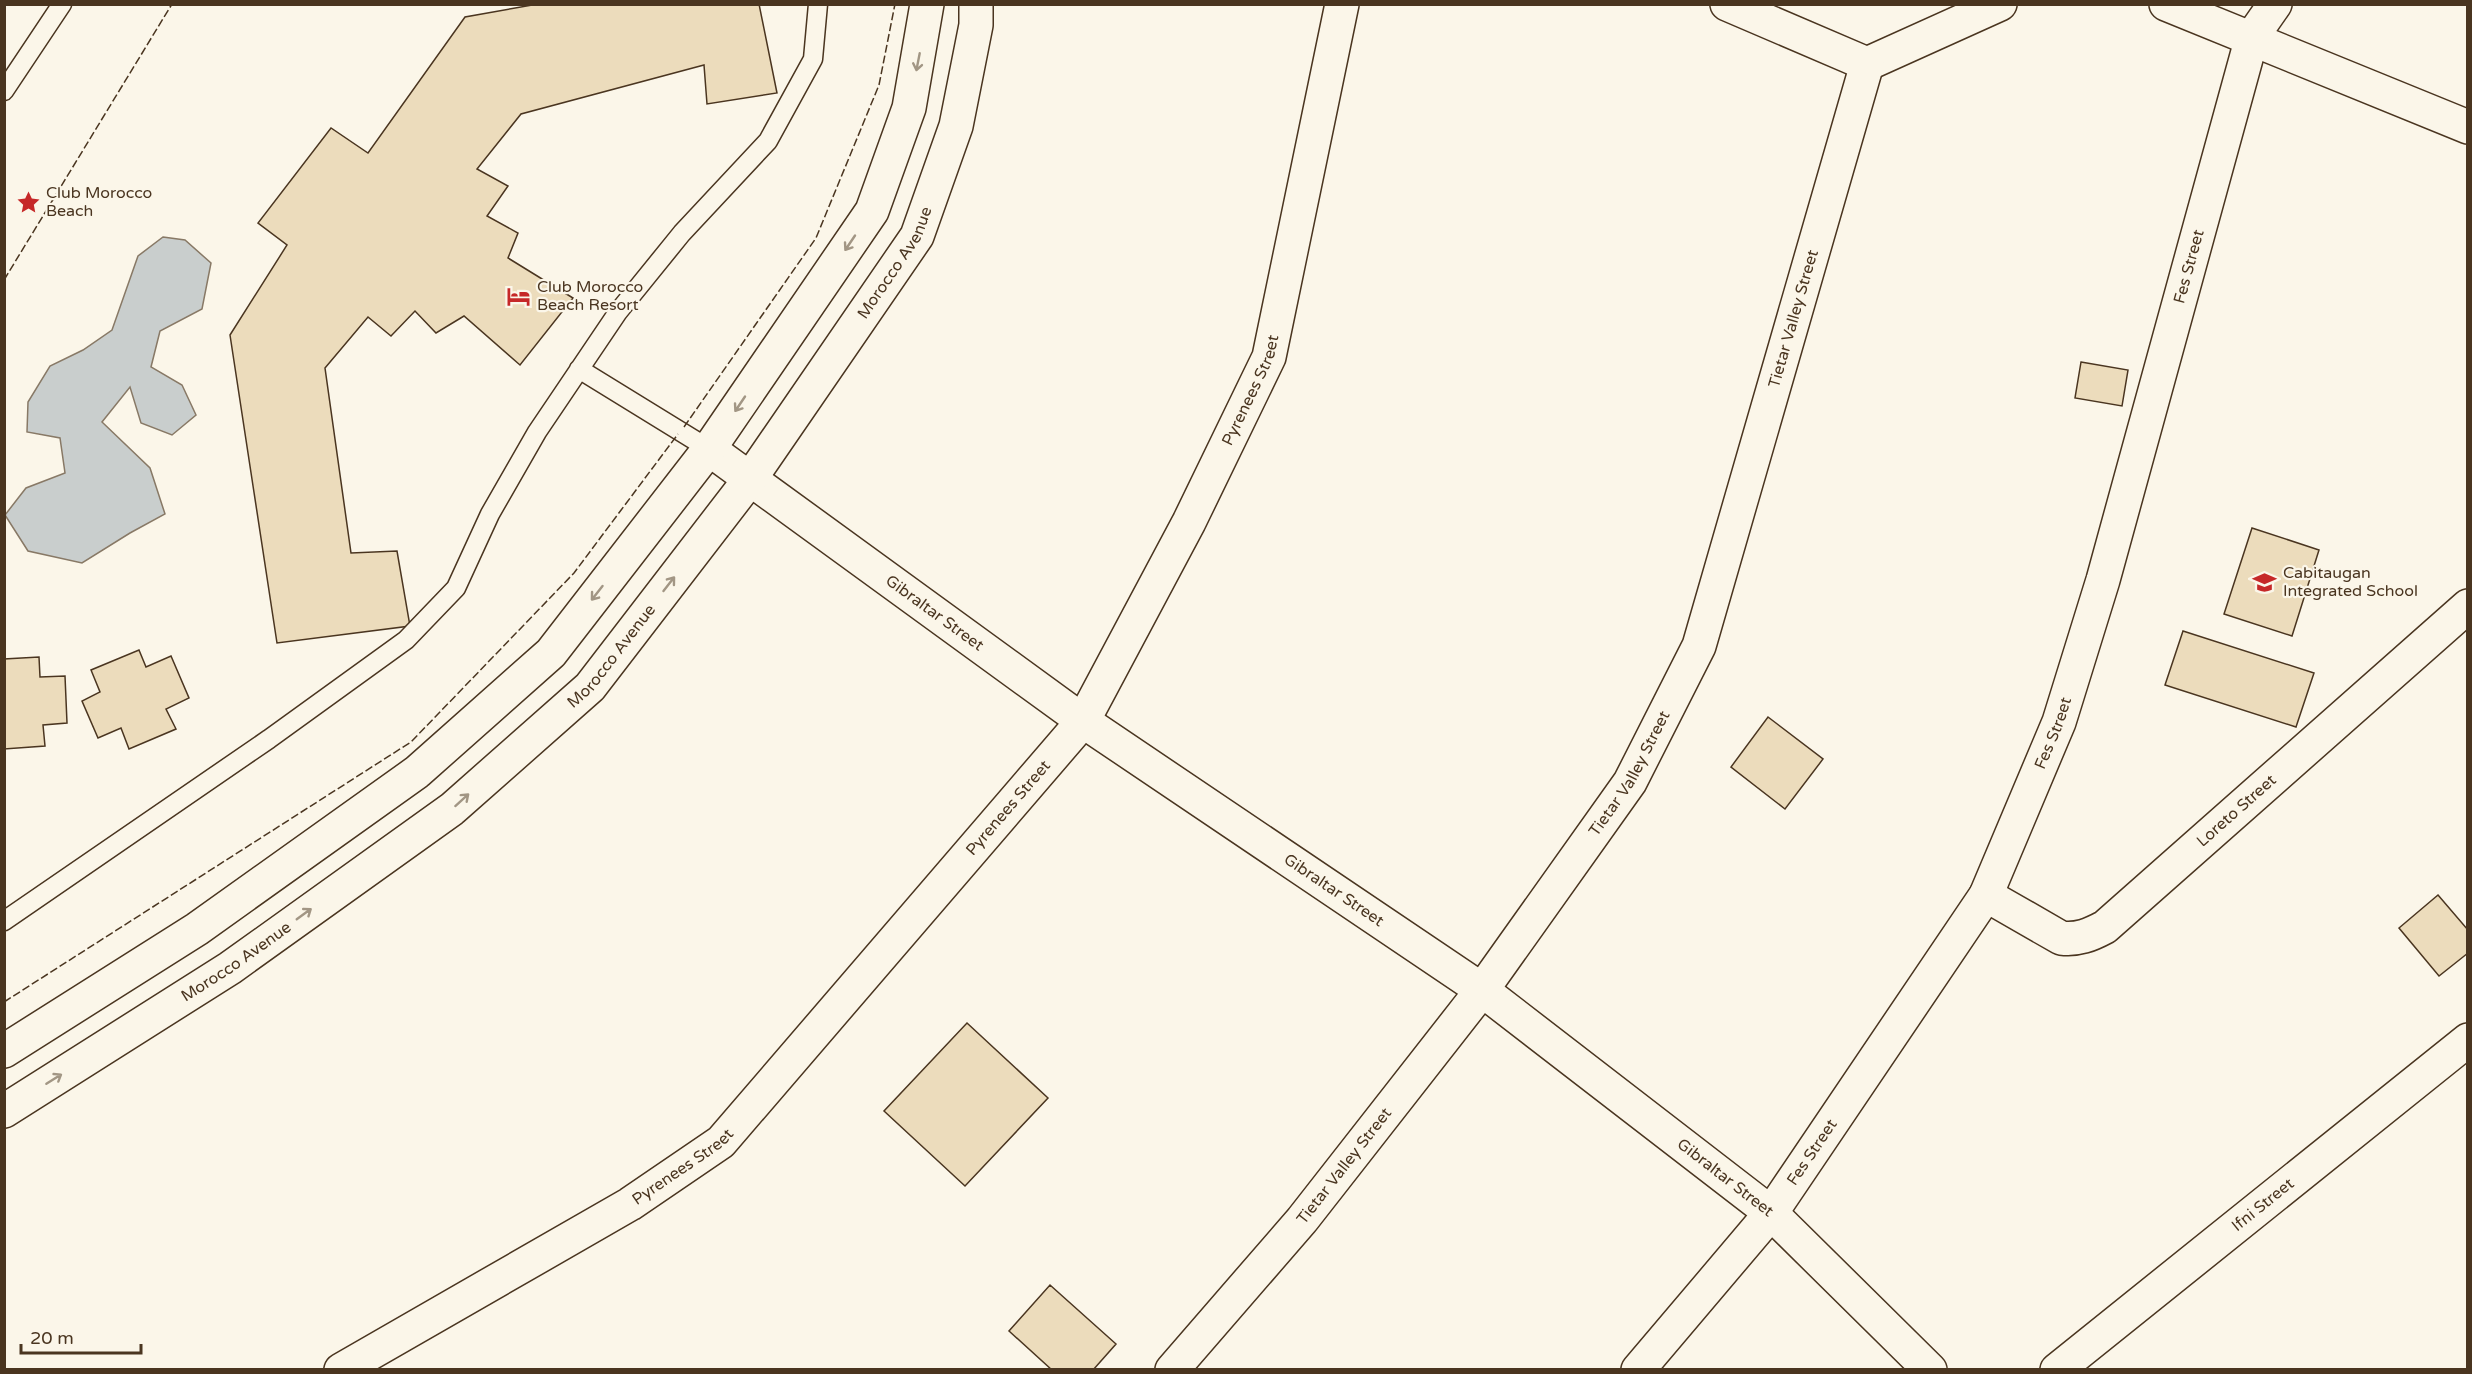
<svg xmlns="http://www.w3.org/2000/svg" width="2472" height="1374" font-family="'Varela Round',sans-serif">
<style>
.water{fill:#c9cecd;stroke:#887966;stroke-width:1.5}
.building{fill:#ecdcbc;stroke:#4a3520;stroke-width:1.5}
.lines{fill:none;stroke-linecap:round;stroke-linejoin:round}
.lane-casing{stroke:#4a3520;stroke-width:21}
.street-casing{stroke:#4a3520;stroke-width:36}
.lane{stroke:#fbf6e9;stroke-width:18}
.street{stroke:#fbf6e9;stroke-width:33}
.fence{stroke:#4a3520;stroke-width:1.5;stroke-dasharray:8 3;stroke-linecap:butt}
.oneway{stroke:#a29684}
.labels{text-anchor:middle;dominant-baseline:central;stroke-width:4.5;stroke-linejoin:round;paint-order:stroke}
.poi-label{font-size:16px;fill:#4a3520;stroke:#fbf6e9;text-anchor:start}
.street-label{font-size:16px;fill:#4a3520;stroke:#fbf6e9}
</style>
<rect width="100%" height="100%" fill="#fbf6e9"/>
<!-- water -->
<path class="water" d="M 163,237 L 185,240 L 211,263 L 202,309 L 160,331 L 151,367 L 182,385 L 196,415 L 172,435 L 141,423 L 130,387 L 102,422 L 150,468 L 165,514 L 130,533 L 82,563 L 28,551 L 5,515 L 26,488 L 65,473 L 60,438 L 27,432 L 28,402 L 50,366 L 83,350 L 112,330 L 138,256 Z"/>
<!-- building -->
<path class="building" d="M 538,4 L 759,4 L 777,93 L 707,104 L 704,65 L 521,114 L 477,169 L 508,186 L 487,216 L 518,233 L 508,258 L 573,298 L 520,365 L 464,316 L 436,333 L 415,311 L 391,336 L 368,317 L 325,368 L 351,553 L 397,551 L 410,626 L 277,643 L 230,335 L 287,245 L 258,223 L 331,128 L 368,153 L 465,17 Z
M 2081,362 L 2128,370 L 2122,406 L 2075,398 Z
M 2252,528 L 2319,550 L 2292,636 L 2224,614 Z
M 2183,631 L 2314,673 L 2296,727 L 2165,685 Z
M 139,650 L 146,667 L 171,656 L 189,698 L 166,709 L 176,729 L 129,749 L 121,728 L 98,738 L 82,701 L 100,692 L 91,670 Z
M 39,657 L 40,677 L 65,676 L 67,723 L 43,725 L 45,746 L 4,749 L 4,659 Z
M 1768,717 L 1823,759 L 1785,809 L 1731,767 Z
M 2438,895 L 2468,930 L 2468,953 L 2439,976 L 2399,928 Z
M 967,1023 L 1048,1098 L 965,1186 L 884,1111 Z
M 1050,1285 L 1116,1344 L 1093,1370 L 1052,1370 L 1009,1331 Z"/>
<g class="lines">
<defs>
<path id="lane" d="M 4,91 L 62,4
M 579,369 L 709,449
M 4,921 L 269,739 L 406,640 L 456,588 L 490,514 L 537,432 L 618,312 L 682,233 L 768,141 L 813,59 L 818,4"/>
<g id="street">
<path d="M 1727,4 L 1867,64 L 2000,4"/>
<path d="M 2166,4 L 2468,127"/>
<path id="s1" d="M 709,449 L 1083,721 L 1482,990 L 1771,1213 L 1930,1370"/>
<path id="s2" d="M 1986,895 L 2061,938 C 2078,940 2090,935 2105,927 L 2468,606"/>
<path d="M 4,1051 L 197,929 L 417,772 L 551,653 L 709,449 L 872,211 L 909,108 L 927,4"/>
<path id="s3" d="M 4,1111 L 230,968 L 452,809 L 590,687 L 750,479 L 917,236 L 956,126 L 976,25 L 976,4"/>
<path id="s4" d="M 341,1370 L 630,1204 L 721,1142 L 1083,721 L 1189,522 L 1269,357 L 1342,4"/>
<path id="s5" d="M 1172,1370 L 1302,1220 L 1482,990 L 1630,782 L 1699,646 L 1867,64"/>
<path id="s6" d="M 1638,1370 L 1771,1213 L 1986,895 L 2059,722 L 2103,580 L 2252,37 L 2275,4"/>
<path id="s7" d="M 2057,1370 L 2468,1040"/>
</g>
</defs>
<!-- lane casing -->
<use href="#lane" class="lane-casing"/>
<!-- street casing -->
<use href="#street" class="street-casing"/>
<!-- lane -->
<use href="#lane" class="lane"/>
<!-- street -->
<use href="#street" class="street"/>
<!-- fence -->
<path class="fence" d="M 4,280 L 172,4
M 684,427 L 816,238 L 879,85 L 895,4
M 4,1002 L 411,742 L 574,573 L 678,434"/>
</g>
<!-- one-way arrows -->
<defs><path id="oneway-shaft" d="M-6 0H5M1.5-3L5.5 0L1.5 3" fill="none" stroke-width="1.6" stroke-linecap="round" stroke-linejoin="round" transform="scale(1.5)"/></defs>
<g class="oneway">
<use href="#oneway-shaft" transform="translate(918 62) rotate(101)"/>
<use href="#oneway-shaft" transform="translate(850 243) rotate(124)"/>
<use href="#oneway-shaft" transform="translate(740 404) rotate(124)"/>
<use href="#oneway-shaft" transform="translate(669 584) rotate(-52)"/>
<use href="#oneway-shaft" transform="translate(597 593) rotate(128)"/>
<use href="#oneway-shaft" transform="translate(462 800) rotate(-42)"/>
<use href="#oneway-shaft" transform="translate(304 914) rotate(-36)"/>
<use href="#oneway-shaft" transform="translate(54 1079) rotate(-32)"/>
</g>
<!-- icons -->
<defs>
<symbol id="sight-bare" viewBox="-9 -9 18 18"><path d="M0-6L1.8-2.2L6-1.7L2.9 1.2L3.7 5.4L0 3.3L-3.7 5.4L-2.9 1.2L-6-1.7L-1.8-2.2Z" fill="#c62828" stroke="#fbf6e9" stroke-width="2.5" paint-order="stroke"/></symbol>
<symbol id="hotel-bare" viewBox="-9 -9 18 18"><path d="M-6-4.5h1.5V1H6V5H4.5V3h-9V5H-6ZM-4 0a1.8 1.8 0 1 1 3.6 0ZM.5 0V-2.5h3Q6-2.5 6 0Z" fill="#c62828" stroke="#fbf6e9" stroke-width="2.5" paint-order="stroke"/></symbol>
<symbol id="school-bare" viewBox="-9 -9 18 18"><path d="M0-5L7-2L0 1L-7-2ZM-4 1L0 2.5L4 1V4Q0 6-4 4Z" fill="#c62828" stroke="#fbf6e9" stroke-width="2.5" paint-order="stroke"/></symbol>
</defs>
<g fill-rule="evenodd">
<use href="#sight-bare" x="12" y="186" width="33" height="33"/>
<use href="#hotel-bare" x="502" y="280" width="33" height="33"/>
<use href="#school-bare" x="2248" y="566" width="33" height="33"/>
</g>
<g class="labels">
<!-- poi labels -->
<g class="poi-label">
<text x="46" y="193">Club Morocco<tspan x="46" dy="18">Beach</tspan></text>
<text x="537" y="287">Club Morocco<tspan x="537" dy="18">Beach Resort</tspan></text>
<text x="2283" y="573">Cabitaugan<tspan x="2283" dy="18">Integrated School</tspan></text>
</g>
<!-- street labels -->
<g class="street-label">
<text stroke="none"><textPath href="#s3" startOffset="1248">Morocco Avenue</textPath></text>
<text stroke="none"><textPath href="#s6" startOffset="1251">Fes Street</textPath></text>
<text stroke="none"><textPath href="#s5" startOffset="1239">Tietar Valley Street</textPath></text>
<text stroke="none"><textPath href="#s4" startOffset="1370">Pyrenees Street</textPath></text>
<text stroke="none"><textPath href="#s1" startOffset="279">Gibraltar Street</textPath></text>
<text stroke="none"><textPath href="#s3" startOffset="762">Morocco Avenue</textPath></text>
<text stroke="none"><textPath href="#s6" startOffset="765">Fes Street</textPath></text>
<text stroke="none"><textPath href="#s5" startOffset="753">Tietar Valley Street</textPath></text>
<text stroke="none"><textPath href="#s4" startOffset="884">Pyrenees Street</textPath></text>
<text stroke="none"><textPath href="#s2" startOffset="308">Loreto Street</textPath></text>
<text stroke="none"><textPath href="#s1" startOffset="765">Gibraltar Street</textPath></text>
<text stroke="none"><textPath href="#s3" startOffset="276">Morocco Avenue</textPath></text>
<text stroke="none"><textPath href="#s6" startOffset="279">Fes Street</textPath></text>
<text stroke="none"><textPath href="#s4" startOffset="398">Pyrenees Street</textPath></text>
<text stroke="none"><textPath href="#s5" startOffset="267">Tietar Valley Street</textPath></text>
<text stroke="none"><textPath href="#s1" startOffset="1251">Gibraltar Street</textPath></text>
<text stroke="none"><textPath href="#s7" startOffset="264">Ifni Street</textPath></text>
</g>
</g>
<!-- border -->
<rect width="2472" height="1374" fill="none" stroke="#4a3520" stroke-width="12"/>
<!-- scale -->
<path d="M21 1344v9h120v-9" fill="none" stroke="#4a3520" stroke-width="3"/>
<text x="30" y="1344" font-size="18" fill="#4a3520" stroke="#fbf6e9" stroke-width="4.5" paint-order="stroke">20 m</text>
</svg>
